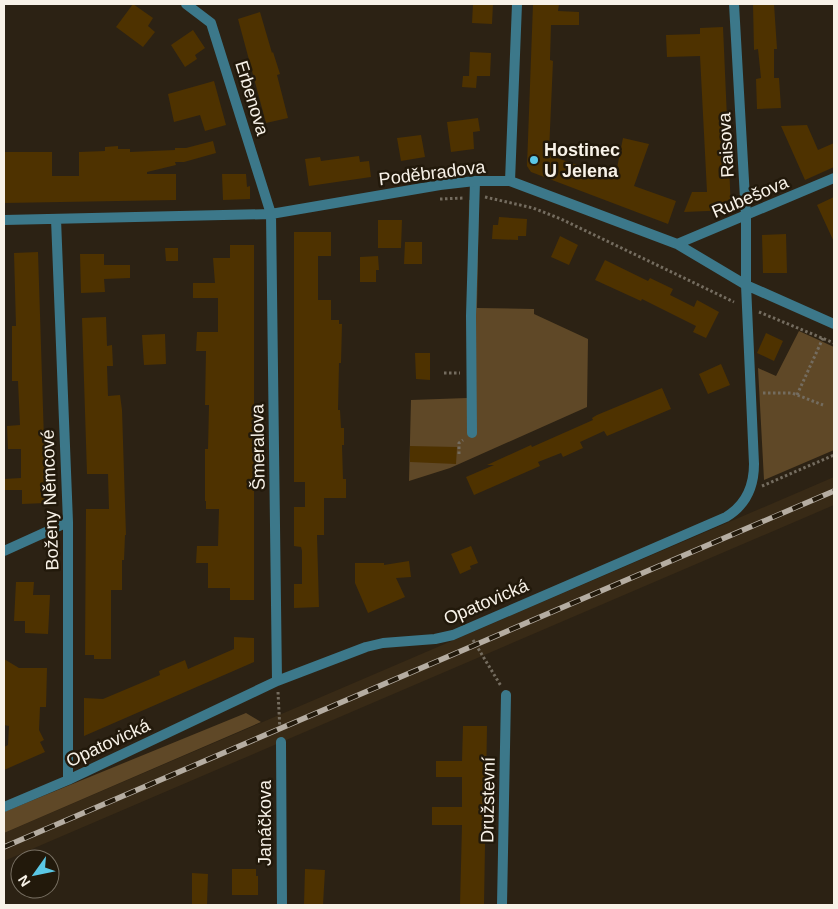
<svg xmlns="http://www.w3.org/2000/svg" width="838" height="909" font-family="Helvetica,sans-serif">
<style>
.built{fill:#382a16}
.green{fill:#5f4827}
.building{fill:#4e3200}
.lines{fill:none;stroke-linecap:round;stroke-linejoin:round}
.path{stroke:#746c5f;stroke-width:3;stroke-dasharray:2.5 2.5;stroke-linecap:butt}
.service{stroke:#3c788a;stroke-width:10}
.minor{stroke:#3c788a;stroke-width:10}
.rail-casing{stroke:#b5ada2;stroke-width:5.5}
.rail{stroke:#22190b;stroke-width:4;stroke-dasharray:11;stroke-linecap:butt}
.poi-dot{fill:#5bc8e6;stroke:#22190b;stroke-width:2}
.labels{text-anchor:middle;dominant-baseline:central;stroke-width:5;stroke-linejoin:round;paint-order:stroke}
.street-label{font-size:18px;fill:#f8f2e8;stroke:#22190b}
.poi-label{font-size:18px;font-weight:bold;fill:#f8f2e8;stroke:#22190b;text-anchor:start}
</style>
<rect width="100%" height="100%" fill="#2c2214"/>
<!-- built -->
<path class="built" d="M 834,477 L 834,505 L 4,861 L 4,833 Z"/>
<!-- green -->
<path class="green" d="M 469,200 L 479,201 L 477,308 L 534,309 L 534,314 L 588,339 L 587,407 L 450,468 L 409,481 L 411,400 L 467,398 Z
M 799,331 L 834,347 L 834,450 L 764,480 L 758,368 L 776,376 Z
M 246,713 L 261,722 L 4,833 L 4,812 Z"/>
<!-- building -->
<path class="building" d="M 133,4 L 153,18 L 148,26 L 155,32 L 143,47 L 116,27 Z
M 473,4 L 493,4 L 492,24 L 472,23 Z
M 533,4 L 559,4 L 558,11 L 579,12 L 579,25 L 551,25 L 550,60 L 553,61 L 549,152 L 558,155 L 557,158 L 615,178 L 623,138 L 649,144 L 634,186 L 676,201 L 668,224 L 531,172 L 527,166 Z
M 753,4 L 774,4 L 777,49 L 774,49 L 774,78 L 779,78 L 781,108 L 757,109 L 756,79 L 761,78 L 758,49 L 754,50 Z
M 260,12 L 272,53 L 273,52 L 280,74 L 277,75 L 288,118 L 266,123 L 238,19 Z
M 723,27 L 731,210 L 684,212 L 692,192 L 707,192 L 700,56 L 667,57 L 666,35 L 700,34 L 700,28 Z
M 193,30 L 205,48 L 195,55 L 197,59 L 185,67 L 171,45 Z
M 470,52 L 491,53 L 490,76 L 477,76 L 476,88 L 462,87 L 463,76 L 469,76 Z
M 214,81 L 226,125 L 205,131 L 200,115 L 174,122 L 168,94 Z
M 478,118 L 480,131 L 473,132 L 474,149 L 451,152 L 447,122 Z
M 807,125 L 818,150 L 834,143 L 834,167 L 805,180 L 781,126 Z
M 421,135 L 425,157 L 401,161 L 397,138 Z
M 213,141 L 216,153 L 184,162 L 175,162 L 176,165 L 147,172 L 147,174 L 176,174 L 176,200 L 4,203 L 4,152 L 52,152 L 52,176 L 79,176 L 79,152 L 105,151 L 105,147 L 118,146 L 118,149 L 130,149 L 130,152 L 175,150 L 175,148 L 186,148 Z
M 359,156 L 360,162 L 369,161 L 371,177 L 309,186 L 305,159 L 320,157 L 321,161 Z
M 222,174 L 246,174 L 247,187 L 250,186 L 250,199 L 223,200 Z
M 834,197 L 834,242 L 817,205 Z
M 499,217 L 527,219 L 526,236 L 518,236 L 518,240 L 492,239 L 493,225 L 498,225 Z
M 378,220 L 402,220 L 401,248 L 378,248 Z
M 294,232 L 331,232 L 331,256 L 318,256 L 318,300 L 331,300 L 331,320 L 339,320 L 339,324 L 342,324 L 341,363 L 339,363 L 338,410 L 340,410 L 341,428 L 344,428 L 344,445 L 342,445 L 343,479 L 346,479 L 346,498 L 324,498 L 324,535 L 317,535 L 319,607 L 294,608 L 294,584 L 302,584 L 302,551 L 301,547 L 294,546 L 294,507 L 305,507 L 305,482 L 294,482 Z
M 786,234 L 787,273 L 763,273 L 762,235 Z
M 560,236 L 578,245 L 569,265 L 551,257 Z
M 405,242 L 422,242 L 422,264 L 404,264 Z
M 230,245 L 254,245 L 254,600 L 230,600 L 230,588 L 208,588 L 208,563 L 196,563 L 197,546 L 218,546 L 219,509 L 206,509 L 206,501 L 205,501 L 205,449 L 208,449 L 209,405 L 205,405 L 206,351 L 196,351 L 197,332 L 218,332 L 218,298 L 193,298 L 193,283 L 215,283 L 213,258 L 230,258 Z
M 165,248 L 178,248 L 178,261 L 166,261 Z
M 38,252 L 46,503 L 22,504 L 22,490 L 4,490 L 4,479 L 21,478 L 21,449 L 8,449 L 7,426 L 20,425 L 18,381 L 12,381 L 12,326 L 16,326 L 14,253 Z
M 80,254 L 104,254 L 104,265 L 130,265 L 130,278 L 104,279 L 105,292 L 81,293 Z
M 378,256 L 379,270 L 376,270 L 376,282 L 360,282 L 360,257 Z
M 605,260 L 648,281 L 650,278 L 673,289 L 670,295 L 694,307 L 697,300 L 719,312 L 706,338 L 693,332 L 696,326 L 642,299 L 641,301 L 595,280 Z
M 106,317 L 107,346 L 112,345 L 113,366 L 107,366 L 108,396 L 120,395 L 122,410 L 126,535 L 125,535 L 124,560 L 122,560 L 122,590 L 111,590 L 111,659 L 94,659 L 94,655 L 85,655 L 86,509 L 109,509 L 108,474 L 87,474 L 82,318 Z
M 766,333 L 783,341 L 774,361 L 757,353 Z
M 165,334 L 166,364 L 144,365 L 142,335 Z
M 415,353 L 430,353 L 430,380 L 416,379 Z
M 721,364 L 730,385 L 708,394 L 699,374 Z
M 662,388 L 671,409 L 607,436 L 604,431 L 580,442 L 583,448 L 563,457 L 561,453 L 538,462 L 540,466 L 474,495 L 466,477 L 494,465 L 487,465 L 531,445 L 532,447 L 593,420 L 592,418 L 597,415 Z
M 410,446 L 457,447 L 456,464 L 410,462 Z
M 471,546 L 478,563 L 470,566 L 471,569 L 460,574 L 451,554 Z
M 409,561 L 411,577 L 396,578 L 405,597 L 368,613 L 355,583 L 355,563 L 384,563 L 384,565 Z
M 16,582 L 34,582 L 33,595 L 50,595 L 48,634 L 25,633 L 25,621 L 14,621 Z
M 234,637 L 254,638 L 254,662 L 84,736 L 84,698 L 103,699 L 160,675 L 159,671 L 185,660 L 188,669 L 234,649 Z
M 4,659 L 19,668 L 47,668 L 46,707 L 40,707 L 39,730 L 44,740 L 40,742 L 45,752 L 4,770 L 4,747 L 8,745 L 9,726 L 4,725 Z
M 463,726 L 487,726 L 484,905 L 460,905 L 462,825 L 432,825 L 432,807 L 462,807 L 462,777 L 436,777 L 436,761 L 462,761 Z
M 232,869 L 256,869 L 256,876 L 258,876 L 258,895 L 232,895 Z
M 305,869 L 325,870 L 323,905 L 304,905 Z
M 192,873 L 208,874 L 207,905 L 192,905 Z"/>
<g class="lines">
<!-- path -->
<path class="path" d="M 485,197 L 533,208 L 561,219 L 734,302
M 440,199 L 464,198
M 759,312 L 834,343
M 444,373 L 460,373
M 763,393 L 792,393 L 823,405
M 797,395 L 823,338
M 459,454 L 459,443 L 463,440
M 762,486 L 834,455
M 473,640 L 501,686
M 278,692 L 280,731"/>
<!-- service -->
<path class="service" d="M 472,433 L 471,316 L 475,181"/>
<!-- minor -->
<path class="minor" d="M 186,4 L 211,23 L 271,214 L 277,681
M 510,181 L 517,4
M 56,219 L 68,522 L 68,780
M 4,220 L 271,214 L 440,185 L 475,181 L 510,181 L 677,244 L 746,285 L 834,324
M 677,244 L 834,178
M 4,551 L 68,522
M 281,742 L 282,905
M 4,807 L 68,780 L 277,681 L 366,647 L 383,643 L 435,639 L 453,635 L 726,517 C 746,505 754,487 754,464 L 746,285 L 746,216 L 734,4
M 502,905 L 506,695"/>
<defs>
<path id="rail" d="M 4,847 L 834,491"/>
</defs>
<!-- rail casing -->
<use href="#rail" class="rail-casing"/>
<!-- rail -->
<use href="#rail" class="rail"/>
</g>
<!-- markers -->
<circle class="poi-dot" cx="534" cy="160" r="5"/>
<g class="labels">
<!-- street labels -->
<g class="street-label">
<text transform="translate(252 98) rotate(73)">Erbenova</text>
<text transform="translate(726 145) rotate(-93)">Raisova</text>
<text transform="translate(432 173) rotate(-7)">Poděbradova</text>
<text transform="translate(750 197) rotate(-23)">Rubešova</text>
<text transform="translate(258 447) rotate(-91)">Šmeralova</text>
<text transform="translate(50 500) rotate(-92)">Boženy Němcové</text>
<text transform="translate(486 602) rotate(-23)">Opatovická</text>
<text transform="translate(108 743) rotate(-25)">Opatovická</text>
<text transform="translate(488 800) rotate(-89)">Družstevní</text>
<text transform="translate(265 823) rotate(-90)">Janáčkova</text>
</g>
<!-- poi labels -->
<g class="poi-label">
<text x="544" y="150">Hostinec<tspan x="544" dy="21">U Jelena</tspan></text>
</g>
</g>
<!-- border -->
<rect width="838" height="909" fill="none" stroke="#f8f2e8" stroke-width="10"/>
<!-- north arrow -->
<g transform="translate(35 874) rotate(237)"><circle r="24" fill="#22190b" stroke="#787063"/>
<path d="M0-4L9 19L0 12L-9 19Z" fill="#5bc8e6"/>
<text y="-8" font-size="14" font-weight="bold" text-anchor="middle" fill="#f8f2e8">N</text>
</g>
</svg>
